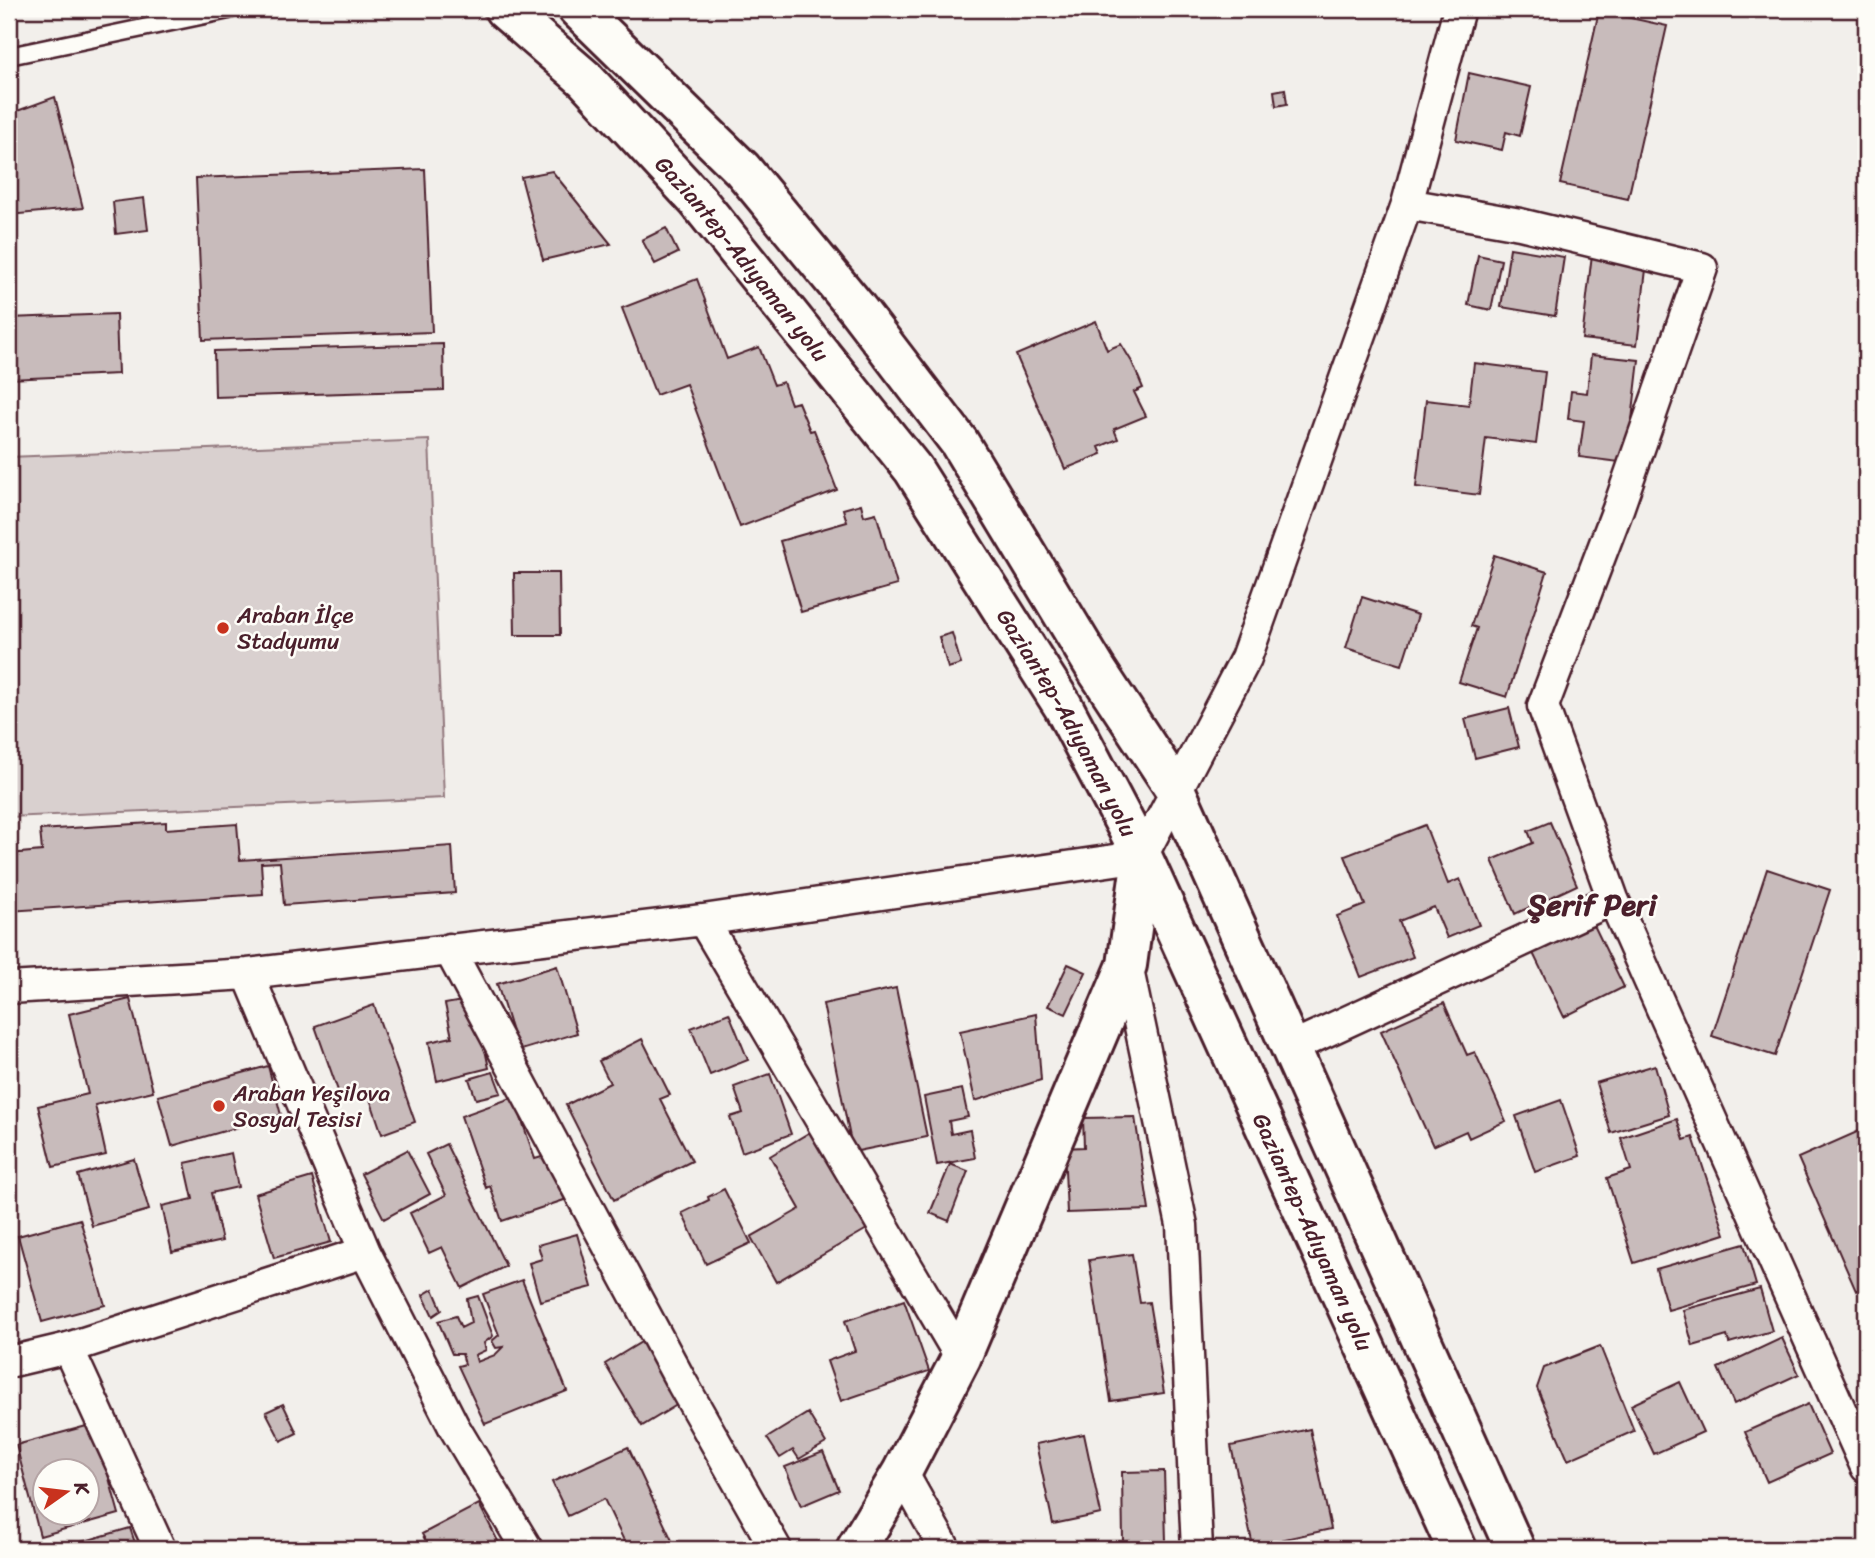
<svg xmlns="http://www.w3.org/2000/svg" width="1875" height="1558" font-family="Sriracha,sans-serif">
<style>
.green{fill:#d9d0cf;stroke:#92787d;stroke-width:2}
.building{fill:#c8bbbb;stroke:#4a1f2b;stroke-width:2;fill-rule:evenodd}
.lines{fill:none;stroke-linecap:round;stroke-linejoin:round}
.service-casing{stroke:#4a1f2b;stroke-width:21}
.minor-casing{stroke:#4a1f2b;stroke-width:35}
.tertiary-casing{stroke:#4a1f2b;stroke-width:44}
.trunk-casing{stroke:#4a1f2b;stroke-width:44}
.service{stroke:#fdfcf7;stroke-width:16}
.minor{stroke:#fdfcf7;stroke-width:30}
.tertiary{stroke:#fdfcf7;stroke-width:38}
.trunk{stroke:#fdfcf7;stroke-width:38}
.poi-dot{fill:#c8321e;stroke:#fdfcf7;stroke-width:2.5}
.labels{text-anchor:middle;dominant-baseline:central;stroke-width:5;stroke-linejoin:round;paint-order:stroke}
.street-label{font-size:23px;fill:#4a1f2b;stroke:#fdfcf7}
.poi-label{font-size:23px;fill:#4a1f2b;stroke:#fdfcf7;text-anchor:start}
.district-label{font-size:30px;font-weight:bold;fill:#4a1f2b;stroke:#fdfcf7}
</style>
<rect width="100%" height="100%" fill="#f2efeb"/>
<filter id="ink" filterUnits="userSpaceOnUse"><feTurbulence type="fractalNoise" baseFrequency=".0143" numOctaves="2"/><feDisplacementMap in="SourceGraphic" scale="14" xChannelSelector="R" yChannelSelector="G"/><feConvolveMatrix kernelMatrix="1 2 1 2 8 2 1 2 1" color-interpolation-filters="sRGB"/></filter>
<g filter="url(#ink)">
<!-- green -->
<path class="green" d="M 429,440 L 444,798 L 9,817 L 9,457 Z"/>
<!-- building -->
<path class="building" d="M 1599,11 L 1667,26 L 1628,199 L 1560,184 Z
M 1469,73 L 1531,87 L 1520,136 L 1506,132 L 1502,150 L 1456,140 Z
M 1285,89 L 1287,104 L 1276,106 L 1274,91 Z
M 55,97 L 83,208 L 9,215 L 9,114 Z
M 425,169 L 432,332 L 203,340 L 196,178 Z
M 552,171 L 611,244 L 543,260 L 521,177 Z
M 144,198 L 148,230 L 116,234 L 113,202 Z
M 666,228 L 678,253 L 655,264 L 642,240 Z
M 1510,248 L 1564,257 L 1555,316 L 1501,307 Z
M 1592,254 L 1647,261 L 1637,345 L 1582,339 Z
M 1478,255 L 1501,260 L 1491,310 L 1468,305 Z
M 697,279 L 727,359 L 759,347 L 774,385 L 783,382 L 791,404 L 798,402 L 810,431 L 814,430 L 837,490 L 740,527 L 686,384 L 656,395 L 622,308 Z
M 116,314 L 118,374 L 9,379 L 9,318 Z
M 1096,321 L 1107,350 L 1121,344 L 1132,362 L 1143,388 L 1134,392 L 1146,416 L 1114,429 L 1118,439 L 1099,447 L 1102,454 L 1065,469 L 1016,355 Z
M 443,344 L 444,390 L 215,397 L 214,351 Z
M 1591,355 L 1639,360 L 1627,463 L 1579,457 L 1584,421 L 1568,419 L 1571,391 L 1587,393 Z
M 1474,363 L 1545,372 L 1536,444 L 1486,438 L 1479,495 L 1416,487 L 1426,400 L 1469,405 Z
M 861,504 L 864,516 L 876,513 L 897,585 L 801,612 L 780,541 L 847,522 L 843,509 Z
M 1494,555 L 1547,572 L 1507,697 L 1459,682 L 1477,628 L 1471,626 Z
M 514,573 L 559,573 L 560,635 L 515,635 Z
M 1362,597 L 1418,615 L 1402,665 L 1346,648 Z
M 952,633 L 961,664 L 948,668 L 939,637 Z
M 1509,708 L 1519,747 L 1475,758 L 1465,719 Z
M 166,822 L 166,829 L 237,824 L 240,860 L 452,846 L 455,893 L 284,905 L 280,862 L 261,863 L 263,894 L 9,911 L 9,854 L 42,851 L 40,830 Z
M 1550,822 L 1577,885 L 1515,914 L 1492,860 L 1533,843 L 1528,831 Z
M 1425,825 L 1448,884 L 1460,879 L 1479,925 L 1447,938 L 1434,907 L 1399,921 L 1413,957 L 1361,977 L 1337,916 L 1365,905 L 1345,856 Z
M 1767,869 L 1830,890 L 1775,1056 L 1712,1036 Z
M 1591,919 L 1624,987 L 1564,1017 L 1531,949 Z
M 1068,964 L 1086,972 L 1066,1014 L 1048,1006 Z
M 557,966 L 577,1033 L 518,1051 L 497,984 Z
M 896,988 L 927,1137 L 853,1152 L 823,1004 Z
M 130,999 L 153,1091 L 95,1105 L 106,1155 L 53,1167 L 38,1106 L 88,1094 L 69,1014 Z
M 474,999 L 489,1068 L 437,1081 L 429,1042 L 452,1037 L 445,1004 Z
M 1444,1003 L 1467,1055 L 1475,1052 L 1506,1121 L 1469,1138 L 1466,1131 L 1433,1146 L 1381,1031 Z
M 374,1005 L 415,1122 L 382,1134 L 368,1093 L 342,1102 L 315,1026 Z
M 729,1013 L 748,1060 L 710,1075 L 691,1028 Z
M 1036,1014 L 1041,1080 L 975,1101 L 960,1031 Z
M 642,1039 L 670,1095 L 660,1099 L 692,1161 L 614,1200 L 566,1105 L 610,1083 L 599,1061 Z
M 1655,1065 L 1669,1115 L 1611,1133 L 1596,1083 Z
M 268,1066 L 281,1115 L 172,1146 L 158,1096 Z
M 493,1072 L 501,1093 L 476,1099 L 469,1079 Z
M 770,1074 L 791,1134 L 742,1152 L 730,1117 L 743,1113 L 734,1087 Z
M 962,1089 L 968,1117 L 949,1121 L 951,1134 L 970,1130 L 975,1158 L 937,1165 L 924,1097 Z
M 514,1097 L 535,1159 L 552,1154 L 567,1199 L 502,1221 L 490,1186 L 486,1188 L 461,1116 Z
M 1561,1100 L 1580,1156 L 1535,1172 L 1516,1116 Z
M 1135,1117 L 1149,1210 L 1067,1213 L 1064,1148 L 1084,1147 L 1083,1118 Z
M 1677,1119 L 1684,1140 L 1693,1137 L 1725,1234 L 1634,1263 L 1607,1178 L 1631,1170 L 1621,1138 Z
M 1866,1128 L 1866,1286 L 1856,1291 L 1798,1158 Z
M 812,1131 L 867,1229 L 776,1282 L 751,1237 L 800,1209 L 770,1156 Z
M 446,1144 L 506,1266 L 462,1288 L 442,1247 L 429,1253 L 410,1213 L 446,1195 L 426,1154 Z
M 407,1150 L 430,1194 L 384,1219 L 361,1174 Z
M 231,1153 L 238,1187 L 211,1193 L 222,1241 L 172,1252 L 162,1206 L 193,1199 L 185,1163 Z
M 134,1159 L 149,1210 L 92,1226 L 78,1175 Z
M 950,1164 L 968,1171 L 949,1221 L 930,1213 Z
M 312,1177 L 331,1242 L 274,1258 L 255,1194 Z
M 724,1189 L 751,1243 L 706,1264 L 682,1213 L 709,1200 L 708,1197 Z
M 80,1219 L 105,1305 L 42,1322 L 18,1236 Z
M 577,1234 L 592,1287 L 540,1301 L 529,1263 L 542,1259 L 538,1245 Z
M 1744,1244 L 1756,1285 L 1668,1310 L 1656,1269 Z
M 1132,1254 L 1140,1303 L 1149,1302 L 1164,1393 L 1111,1401 L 1089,1260 Z
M 522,1280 L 567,1391 L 485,1424 L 458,1366 L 465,1364 L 462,1354 L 452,1354 L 438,1321 L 456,1316 L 461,1328 L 471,1323 L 467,1299 L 478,1296 L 493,1336 L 484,1343 L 486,1350 L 475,1355 L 477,1362 L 495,1355 L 503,1347 L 496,1348 L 492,1341 L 499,1335 L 483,1294 Z
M 433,1289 L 442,1310 L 433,1316 L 423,1295 Z
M 1760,1289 L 1772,1331 L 1729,1343 L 1727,1336 L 1693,1346 L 1683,1310 Z
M 904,1300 L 929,1371 L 841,1401 L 827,1361 L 855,1351 L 845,1321 Z
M 648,1338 L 685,1400 L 642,1426 L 605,1364 Z
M 1782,1338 L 1799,1374 L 1734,1404 L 1718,1368 Z
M 1600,1346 L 1634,1431 L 1568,1460 L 1537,1388 L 1544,1368 Z
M 1680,1382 L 1703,1432 L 1654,1454 L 1631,1405 Z
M 283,1404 L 297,1433 L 281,1441 L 266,1412 Z
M 1808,1404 L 1830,1454 L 1767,1482 L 1745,1432 Z
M 808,1413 L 826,1443 L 799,1459 L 793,1450 L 780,1458 L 767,1438 Z
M 94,1424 L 119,1514 L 40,1536 L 16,1445 ZM 46,1470 L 88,1470 L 88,1512 L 46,1512 Z
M 1310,1429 L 1331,1529 L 1253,1546 L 1231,1446 Z
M 1084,1434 L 1101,1514 L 1053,1524 L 1036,1444 Z
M 628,1447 L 676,1549 L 628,1549 L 604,1499 L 568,1516 L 552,1482 Z
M 823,1452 L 839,1490 L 801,1506 L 785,1467 Z
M 1164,1471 L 1166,1541 L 1123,1542 L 1122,1472 Z
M 479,1504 L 502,1549 L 430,1549 L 422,1534 Z
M 130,1528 L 137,1549 L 57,1549 Z"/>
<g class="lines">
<defs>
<path id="service" d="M 9,56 L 229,10"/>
<path id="minor" d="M 1407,204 L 1520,224 L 1702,268 L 1618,509 L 1543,706 L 1613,899 L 1866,1467
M 703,920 L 961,1358
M 449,949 L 682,1383 L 776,1549
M 1127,965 L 1182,1225 L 1197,1549
M 248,974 L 365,1252 L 454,1427 L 527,1549
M 9,988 L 248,974 L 703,920 L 1142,856 L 1246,658 L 1407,204 L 1459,9
M 1292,1047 L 1613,899
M 68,1348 L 160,1549
M 9,1362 L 68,1348 L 365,1252
M 902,1472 L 945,1549"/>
<path id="tertiary" d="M 856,1549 L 902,1472 L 961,1358 L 1127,965 L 1142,856"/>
<g id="trunk">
<path id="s1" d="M 504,9 L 585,79 L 697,200 L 913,469 L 1063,706 L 1142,856 L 1457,1549"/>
<path d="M 578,9 L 742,169 L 855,306 L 959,442 L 1096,669 L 1175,789 L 1515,1549"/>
</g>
</defs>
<!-- service casing -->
<use href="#service" class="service-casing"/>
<!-- minor casing -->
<use href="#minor" class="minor-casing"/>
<!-- tertiary casing -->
<use href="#tertiary" class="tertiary-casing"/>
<!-- trunk casing -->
<use href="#trunk" class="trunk-casing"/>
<!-- service -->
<use href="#service" class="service"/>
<!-- minor -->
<use href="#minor" class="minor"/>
<!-- tertiary -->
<use href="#tertiary" class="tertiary"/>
<!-- trunk -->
<use href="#trunk" class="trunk"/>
</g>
</g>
<!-- markers -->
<g class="poi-dot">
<circle cx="223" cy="628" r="7"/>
<circle cx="219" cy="1106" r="7"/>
</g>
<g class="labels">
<!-- street labels -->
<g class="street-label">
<text stroke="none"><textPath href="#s1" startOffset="346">Gaziantep-Adıyaman yolu</textPath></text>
<text stroke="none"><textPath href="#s1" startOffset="914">Gaziantep-Adıyaman yolu</textPath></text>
<text stroke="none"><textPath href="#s1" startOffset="1480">Gaziantep-Adıyaman yolu</textPath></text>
</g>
<!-- poi labels -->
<g class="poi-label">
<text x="237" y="615">Araban İlçe<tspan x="237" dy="26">Stadyumu</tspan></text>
<text x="233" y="1093">Araban Yeşilova<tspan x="233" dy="26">Sosyal Tesisi</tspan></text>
</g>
<!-- district labels -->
<g class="district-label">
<text x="1592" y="905">Şerif Peri</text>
</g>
</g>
<!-- margin -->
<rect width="1875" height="1558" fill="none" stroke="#fdfcf7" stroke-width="35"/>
<rect x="18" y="18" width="1840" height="1523" fill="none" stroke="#4a1f2b" stroke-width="2.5" filter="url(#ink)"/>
<!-- north arrow -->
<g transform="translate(66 1492) rotate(76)"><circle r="33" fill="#fdfcf7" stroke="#b5a4a5" stroke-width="2"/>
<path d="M0-5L12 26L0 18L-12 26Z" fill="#c8321e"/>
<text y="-10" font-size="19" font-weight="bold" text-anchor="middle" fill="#4a1f2b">K</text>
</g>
</svg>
